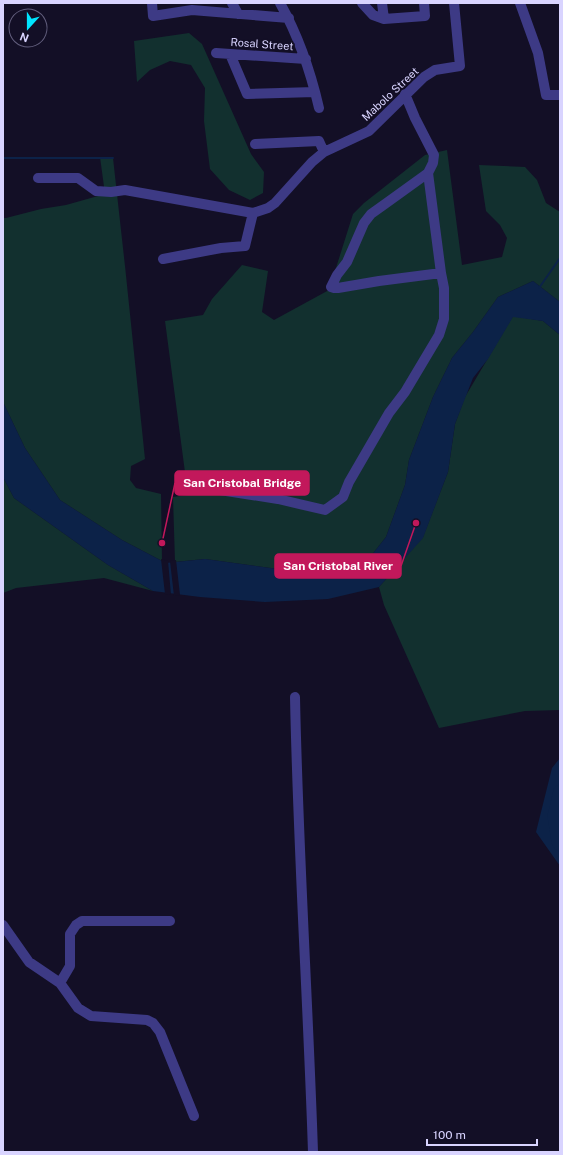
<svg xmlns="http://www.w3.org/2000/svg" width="563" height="1155" font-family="'Public Sans',sans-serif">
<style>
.green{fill:#12302f}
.water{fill:#0c2248}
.pier{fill:#130f26}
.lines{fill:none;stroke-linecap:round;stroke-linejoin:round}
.stream{stroke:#0c2248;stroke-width:2}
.river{stroke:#0c2248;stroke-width:13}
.minor{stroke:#3d3a85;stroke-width:10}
.labels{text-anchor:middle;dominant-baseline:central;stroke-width:3.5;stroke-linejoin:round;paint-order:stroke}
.street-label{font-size:11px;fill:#d9d4ff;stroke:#130f26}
.leader{fill:none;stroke:#c2185b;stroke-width:1.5}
.callout-dot{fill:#c2185b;stroke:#130f26;stroke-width:1.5}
.callout{fill:#c2185b;stroke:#c2185b;stroke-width:1.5}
.callout-label{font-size:12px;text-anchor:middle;font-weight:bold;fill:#fff}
</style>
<rect width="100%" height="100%" fill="#130f26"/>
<!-- green -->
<path class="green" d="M 189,33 L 202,44 L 251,154 L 264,172 L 263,193 L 250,200 L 229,190 L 210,169 L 204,121 L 205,88 L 191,65 L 170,61 L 150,70 L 137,82 L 134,41 Z
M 447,150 L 462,265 L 502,257 L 507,238 L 500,225 L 486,211 L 479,165 L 525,167 L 537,180 L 546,203 L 560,212 L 560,302 L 533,281 L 498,297 L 473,332 L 452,358 L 433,397 L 409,460 L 405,485 L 386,537 L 367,561 L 328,569 L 292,571 L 205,559 L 175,562 L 173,497 L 188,495 L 165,321 L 203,315 L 212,299 L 242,265 L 268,271 L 262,312 L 274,320 L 329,290 L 353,214 L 364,203 L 425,155 Z
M 100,157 L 113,158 L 125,266 L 145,459 L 131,466 L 130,480 L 136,488 L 161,494 L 162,561 L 122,540 L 60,500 L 25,448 L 3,402 L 3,218 L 6,218 L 41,209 L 66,205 L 105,194 Z
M 513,316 L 543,321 L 560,335 L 560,710 L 525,711 L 439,728 L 384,605 L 379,587 L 423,537 L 448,472 L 455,424 L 465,397 Z
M 3,477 L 14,498 L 108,565 L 153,591 L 104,578 L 16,588 L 3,593 Z"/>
<!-- water -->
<path class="water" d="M 533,281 L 560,302 L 560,335 L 543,321 L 513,317 L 488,359 L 473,378 L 455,424 L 448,472 L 423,538 L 379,587 L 328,599 L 265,602 L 200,597 L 153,591 L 108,565 L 14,498 L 3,477 L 3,402 L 25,448 L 60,500 L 122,540 L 162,561 L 166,563 L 205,559 L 292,571 L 328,569 L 367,561 L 386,537 L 405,485 L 409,460 L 433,397 L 452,358 L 473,332 L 498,297 Z
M 560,758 L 560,824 L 555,838 L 560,846 L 560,866 L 536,832 L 552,768 Z"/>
<!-- pier -->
<path class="pier" d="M 161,559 L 168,561 L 171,595 L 165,594 Z
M 176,560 L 180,595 L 175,596 L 174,596 L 170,561 Z"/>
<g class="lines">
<!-- stream -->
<path class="stream" d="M 3,158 L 113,158
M 539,288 L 560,258"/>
<!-- river -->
<path class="river" d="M 560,791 L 554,816 L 558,842 L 560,845"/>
<!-- minor -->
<path class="minor" d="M 152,3 L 153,16 L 192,10 L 289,18
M 232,3 L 238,14
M 280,3 C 299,37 310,69 319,108
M 362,3 L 373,15 L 384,19 L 425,16 L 424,3
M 382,3 L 384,19
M 520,3 L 538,53 L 546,95 L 560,95
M 216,53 L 306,59
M 230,54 L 247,94 L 315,92
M 405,94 L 415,118 L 434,155 L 433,163 L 428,173 L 385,204 L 371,214 L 364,223 L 347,262 L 337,275 L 331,287 L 334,288 L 338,288 L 379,281 L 441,273
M 255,144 L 319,141 L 324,152
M 38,178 L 78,178 L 96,191 L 111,192 L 125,190 L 253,213 L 268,208 L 275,203 L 312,162 L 324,152 L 369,131 L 424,77 L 435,70 L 460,66 L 454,3
M 163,259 L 221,248 L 245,246 L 253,213
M 192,490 L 220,490 L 278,499 L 325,510 L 343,497 L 349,482 L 389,413 L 405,392 L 439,335 L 444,319 L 444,288 L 441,273 L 428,173
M 295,697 C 298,849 308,1000 313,1152
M 3,925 L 29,962 L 60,983 L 78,1008 L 91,1016 L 147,1020 L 153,1023 L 160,1032 L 194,1116
M 60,983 L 70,966 L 70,934 L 76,925 L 82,921 L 170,921"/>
</g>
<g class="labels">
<!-- street labels -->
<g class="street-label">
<text transform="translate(262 44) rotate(4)">Rosal Street</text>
<text transform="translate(390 94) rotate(-43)">Mabolo Street</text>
</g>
</g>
<!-- callouts -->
<path class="leader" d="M162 543L175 483M416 523L401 566"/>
<g class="callout-dot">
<circle cx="162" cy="543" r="4"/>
<circle cx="416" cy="523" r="4"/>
</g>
<g class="callout">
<rect x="175" y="471" width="134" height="24" rx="4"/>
<rect x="275" y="554" width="126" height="24" rx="4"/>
</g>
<g class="callout-label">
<text x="242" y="487">San Cristobal Bridge</text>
<text x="338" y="570">San Cristobal River</text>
</g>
<!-- border -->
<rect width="563" height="1155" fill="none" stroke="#d9d4ff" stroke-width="8"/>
<!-- north arrow -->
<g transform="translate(28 28) rotate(201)"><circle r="19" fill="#130f26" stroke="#625e7d"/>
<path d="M0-3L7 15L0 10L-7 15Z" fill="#00e5ff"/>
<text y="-6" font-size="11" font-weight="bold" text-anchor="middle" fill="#d9d4ff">N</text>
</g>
<!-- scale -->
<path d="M427 1139v6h110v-6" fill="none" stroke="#d9d4ff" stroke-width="2"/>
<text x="433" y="1139" font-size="12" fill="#d9d4ff" stroke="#130f26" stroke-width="3" paint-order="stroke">100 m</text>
</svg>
